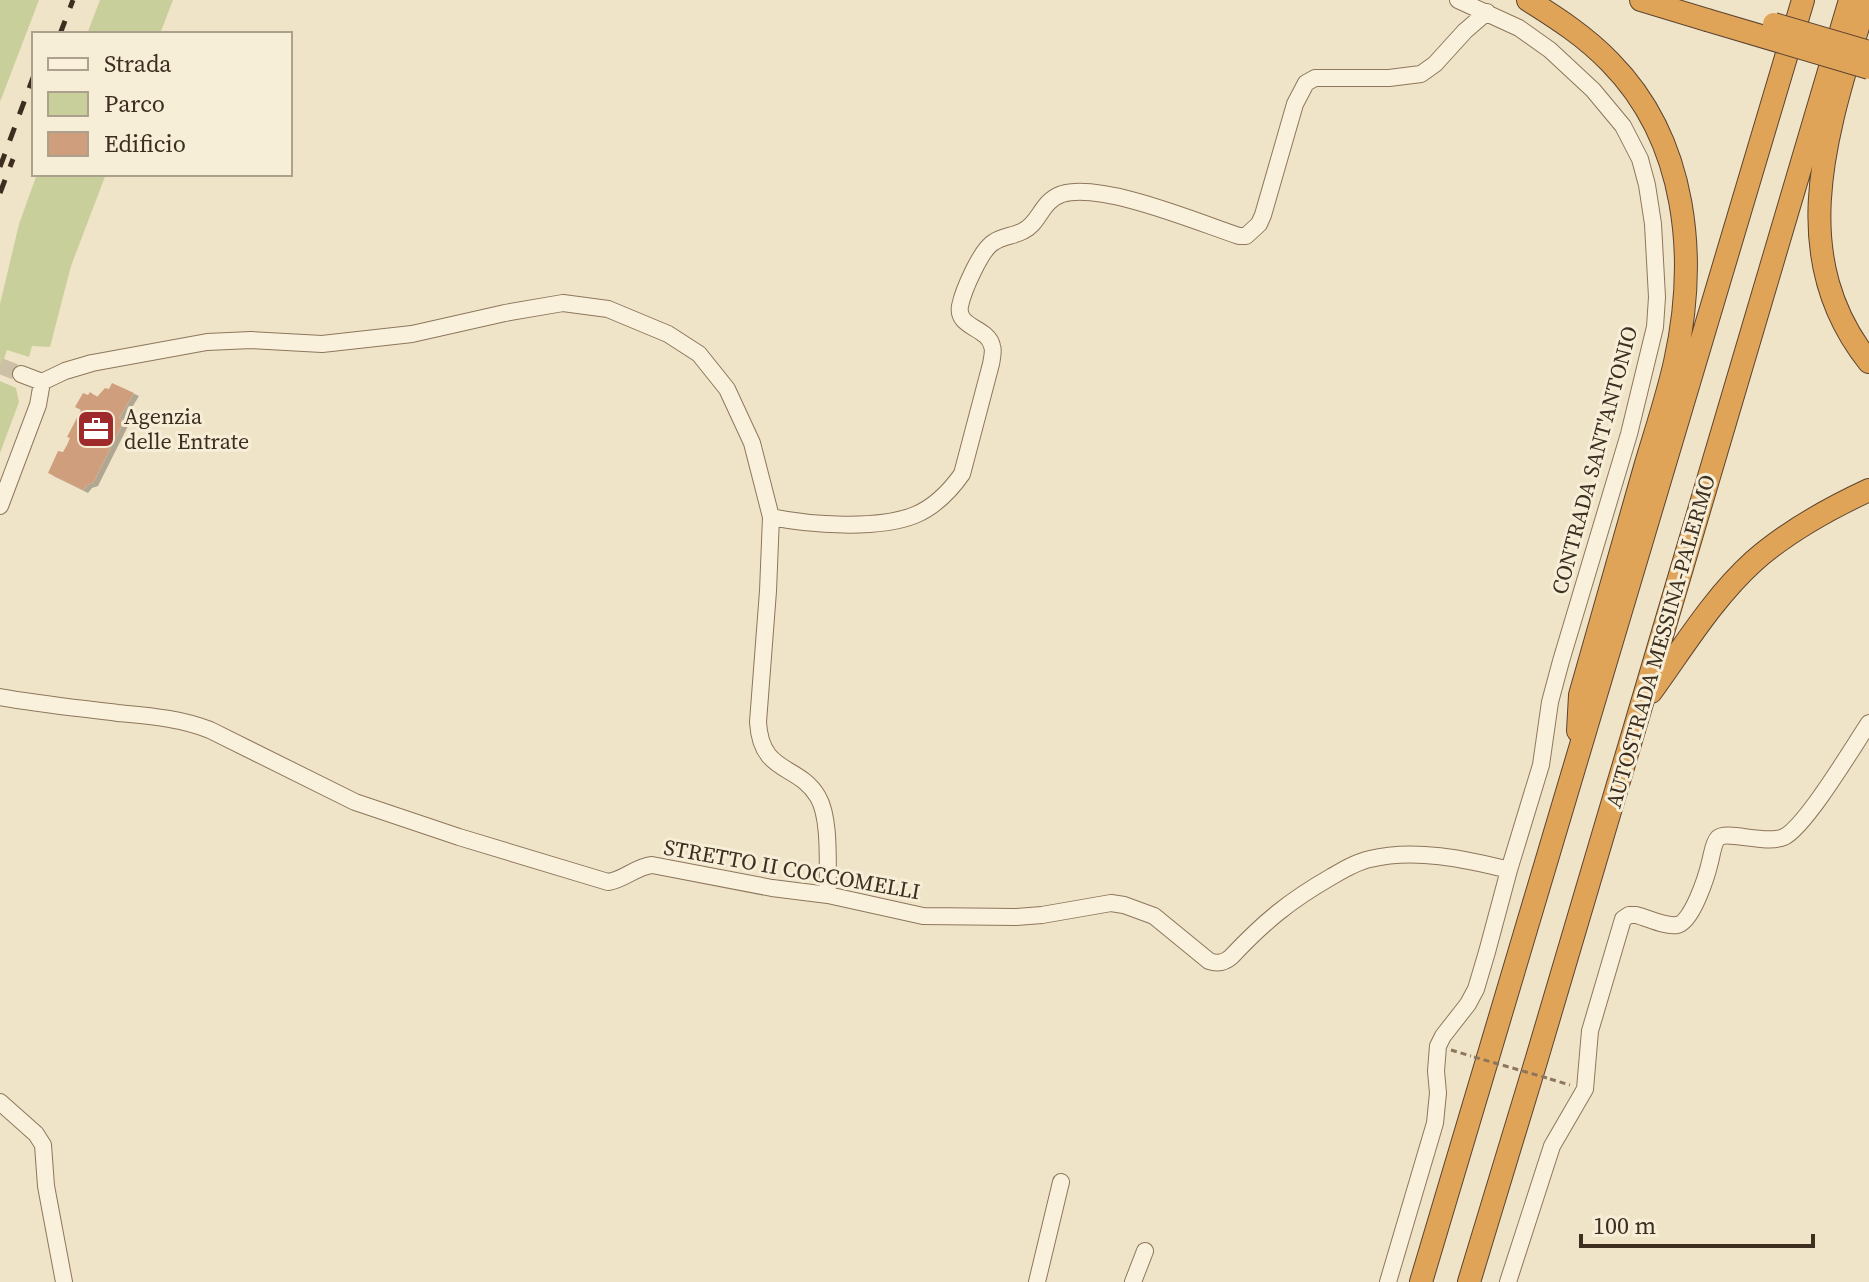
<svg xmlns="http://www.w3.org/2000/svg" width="1869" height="1282" font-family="'Source Serif 4',serif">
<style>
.green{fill:#c9cf9b}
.building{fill:#cf9f7d;filter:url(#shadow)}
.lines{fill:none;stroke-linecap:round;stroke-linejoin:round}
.minor-tunnel{stroke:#ccc0a6;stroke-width:16;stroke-dasharray:16 8;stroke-linecap:butt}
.minor-casing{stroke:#8d765c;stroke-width:18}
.highway-casing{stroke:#5b4430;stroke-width:24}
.path{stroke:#8d765c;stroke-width:3;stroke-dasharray:6 4;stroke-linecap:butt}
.minor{stroke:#faf1dc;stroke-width:16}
.highway{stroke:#e0a458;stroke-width:22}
.rail{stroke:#3d2e20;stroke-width:5;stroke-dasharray:14 14;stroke-linecap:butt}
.highway-bridge-casing{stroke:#5b4430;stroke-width:24;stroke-linecap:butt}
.path-bridge{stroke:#8d765c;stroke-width:3;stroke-dasharray:6 4;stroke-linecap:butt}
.highway-bridge{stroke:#e0a458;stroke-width:22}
.labels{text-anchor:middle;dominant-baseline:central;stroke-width:6;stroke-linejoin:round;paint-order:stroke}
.poi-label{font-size:22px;fill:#3d2e20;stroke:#f7eed8;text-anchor:start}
.street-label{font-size:22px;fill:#3d2e20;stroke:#f7eed8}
</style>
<defs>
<filter id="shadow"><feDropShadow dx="5" dy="3" stdDeviation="0" flood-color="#0004"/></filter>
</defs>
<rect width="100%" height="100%" fill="#f0e4c8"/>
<!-- green -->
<path class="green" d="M 0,0 L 39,0 L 0,102 Z
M 100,0 L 173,0 L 160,34 L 87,34 Z
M 37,174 L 106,174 L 71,266 L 50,347 L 32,346 L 29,357 L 7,350 L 0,371 L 0,304 L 19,224 Z
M 0,381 L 16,388 L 19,402 L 0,453 Z"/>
<!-- building -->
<path class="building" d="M 112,383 L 134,393 L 119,418 L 124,421 L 93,483 L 87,485 L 83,490 L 48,473 L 58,451 L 63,452 L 67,445 L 70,438 L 67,437 L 81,410 L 75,407 L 83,393 L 88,395 L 90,392 L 97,397 L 105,388 L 109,389 Z"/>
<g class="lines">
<!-- minor-tunnel -->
<path class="minor-tunnel" d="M 0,366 L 21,374"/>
<defs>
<path id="minor" d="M 21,374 L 42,382 L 65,371 L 92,363 L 207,342 L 251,340 L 322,344 L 412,334 L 505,313 L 563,303 L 608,309 L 668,334 L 699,354 L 727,389 L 752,443 L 771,517 L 768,591 L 758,722 C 761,775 798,763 818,797 C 831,819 827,868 828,895
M 0,506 L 38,405 L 42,382
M 771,517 C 810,525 878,530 915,515 C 934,507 950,491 962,474 L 991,364 C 992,358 994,351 992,346 C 988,327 956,328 960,306 C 963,291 981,249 994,242 C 1003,236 1014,236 1023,231 C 1040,223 1041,201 1062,194 C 1102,182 1197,222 1239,236 L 1246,236 L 1259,224 L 1263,215 L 1295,104 L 1306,83 L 1315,78 L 1389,78 L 1421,74 L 1435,64 L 1465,31 L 1487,12
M 0,697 C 39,704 79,708 118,713 C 150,716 179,718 210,730 L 355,802 L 459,837 L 608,882 C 624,880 635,867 652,865 L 772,888 L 828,895 L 923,916 L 1016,917 L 1042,915 L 1111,903 L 1124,905 L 1154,916 L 1209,961 C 1218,964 1224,963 1231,957 C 1264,922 1289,901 1331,877 C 1343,870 1356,862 1370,859 C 1414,848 1466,859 1509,870
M 0,1102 L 36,1134 L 43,1145 L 46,1186 L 64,1282
M 1037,1282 L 1061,1182
M 1133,1282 L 1145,1251
M 1388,1282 L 1435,1123 L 1438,1093 L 1436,1071 L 1438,1046 L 1443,1036 L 1468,1004 L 1476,989 L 1487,952 L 1509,870 L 1541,765 L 1550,702 L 1561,661 L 1629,434 L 1655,327 L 1657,297 L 1653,224 L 1647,185 L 1640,159 L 1623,126 L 1593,90 L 1550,50 L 1519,28 L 1458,0
M 1508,1282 L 1552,1146 L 1585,1089 L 1590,1031 L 1623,919 L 1629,915 L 1636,915 C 1648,918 1665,927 1677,925 C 1692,923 1707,875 1710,862 C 1712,855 1713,843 1718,838 C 1727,830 1766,845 1784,837 C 1806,826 1853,747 1869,723"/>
<path id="highway" d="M 1528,0 C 1557,18 1586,37 1610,62 C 1688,141 1698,258 1675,362 C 1667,398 1655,433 1645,467 C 1623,543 1601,619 1580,695 L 1578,731
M 1641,0 L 1707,20
M 1866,0 C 1831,121 1780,251 1869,362
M 1651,692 C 1683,648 1713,598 1754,561 C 1788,531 1828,509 1869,490
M 1421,1282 L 1803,0
M 1469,1282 L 1537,1058 L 1850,0"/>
</defs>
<!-- minor casing -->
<use href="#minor" class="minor-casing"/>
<!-- highway casing -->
<use href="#highway" class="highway-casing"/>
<!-- path -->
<path class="path" d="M 1451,1050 L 1471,1056
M 1550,1079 L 1570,1085"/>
<!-- minor -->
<use href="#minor" class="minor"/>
<!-- highway -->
<use href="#highway" class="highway"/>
<!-- rail -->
<path class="rail" d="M 60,34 L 73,0
M 0,167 L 34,75
M 0,193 L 13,159"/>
<defs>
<path id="highway-bridge" d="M 1707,20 L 1869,68
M 1774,24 L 1869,52"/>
</defs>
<!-- highway-bridge casing -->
<use href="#highway-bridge" class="highway-bridge-casing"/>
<!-- path-bridge -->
<path class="path-bridge" d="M 1474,1057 L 1547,1078"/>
<!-- highway-bridge -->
<use href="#highway-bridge" class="highway-bridge"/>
</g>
<!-- icons -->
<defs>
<symbol id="office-square" viewBox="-11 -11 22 22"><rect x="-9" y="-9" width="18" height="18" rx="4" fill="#9e2a2b" stroke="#f7eed8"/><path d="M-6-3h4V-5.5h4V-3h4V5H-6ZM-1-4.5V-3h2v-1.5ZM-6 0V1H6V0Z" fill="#fff"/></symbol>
</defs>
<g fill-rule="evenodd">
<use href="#office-square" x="74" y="407" width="44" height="44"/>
</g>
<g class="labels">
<!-- poi labels -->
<g class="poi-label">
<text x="124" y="416">Agenzia<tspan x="124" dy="25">delle Entrate</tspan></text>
</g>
<!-- street labels -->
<g class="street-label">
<text transform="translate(1594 460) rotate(-75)">CONTRADA SANT'ANTONIO</text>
<text transform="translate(1660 641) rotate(-74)">AUTOSTRADA MESSINA-PALERMO</text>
<text transform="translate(792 869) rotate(10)">STRETTO II COCCOMELLI</text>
</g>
</g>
<!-- legend -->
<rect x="32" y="32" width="260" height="144" fill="#f7eed8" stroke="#ada18e" stroke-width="2"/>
<rect x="48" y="58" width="40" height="12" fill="#faf1dc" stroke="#ada18e" stroke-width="2"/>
<text x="104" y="72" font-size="24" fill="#3d2e20">Strada</text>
<rect x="48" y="92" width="40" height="24" fill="#c9cf9b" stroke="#ada18e" stroke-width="2"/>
<text x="104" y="112" font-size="24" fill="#3d2e20">Parco</text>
<rect x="48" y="132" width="40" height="24" fill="#cf9f7d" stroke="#ada18e" stroke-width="2"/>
<text x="104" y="152" font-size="24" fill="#3d2e20">Edificio</text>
<!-- scale -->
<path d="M1581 1234v12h232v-12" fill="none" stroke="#3d2e20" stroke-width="4"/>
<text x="1593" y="1234" font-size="24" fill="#3d2e20" stroke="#f7eed8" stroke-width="6" paint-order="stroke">100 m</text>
</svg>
